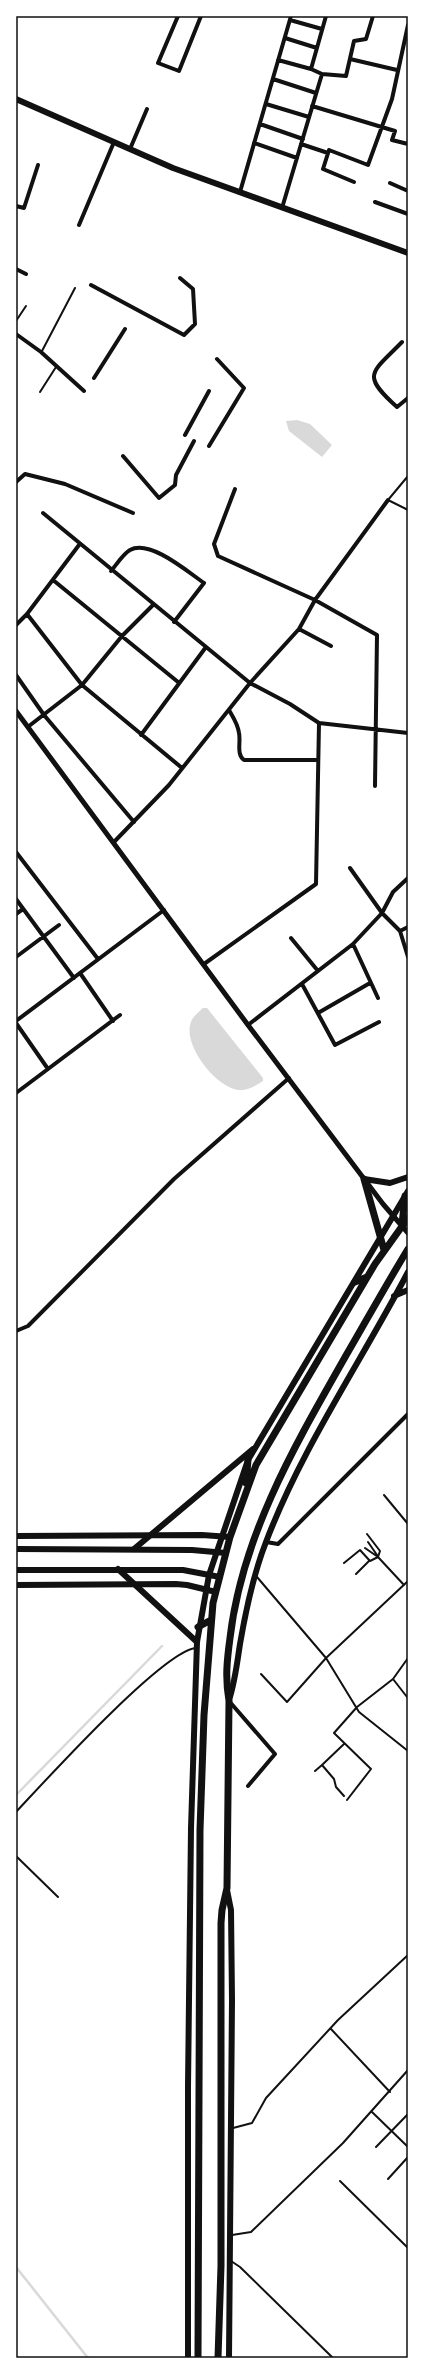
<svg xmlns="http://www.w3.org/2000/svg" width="424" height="2374" font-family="'Fira Sans Condensed',sans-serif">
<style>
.water{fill:#d9d9d9}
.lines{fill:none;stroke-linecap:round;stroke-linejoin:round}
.stream{stroke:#d9d9d9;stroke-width:2.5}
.service{stroke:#111;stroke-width:2}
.minor{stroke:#111;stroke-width:4}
.tertiary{stroke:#111;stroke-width:5}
.secondary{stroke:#111;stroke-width:6}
.primary{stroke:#111;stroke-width:6}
.trunk{stroke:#111;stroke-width:7}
.neatline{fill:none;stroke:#111;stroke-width:1.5}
</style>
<rect width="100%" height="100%" fill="#fff"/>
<!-- water -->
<path class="water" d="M 297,420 L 310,424 L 332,445 L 322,457 L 289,431 L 286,421 Z
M 203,1008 L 207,1008 L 263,1078 L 263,1081 C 255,1086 247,1091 238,1090 C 215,1087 182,1044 191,1022 C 193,1016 199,1012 203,1008 Z"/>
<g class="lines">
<!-- stream -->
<path class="stream" d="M 16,1795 L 162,1646
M 16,2267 L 88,2358"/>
<!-- service -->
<path class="service" d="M 16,321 L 26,306
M 42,351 L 75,288
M 40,392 L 56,367
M 408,476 L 388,500 L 408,510
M 384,1495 L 408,1524
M 367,1534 L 380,1551 L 378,1557
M 368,1542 L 377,1555
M 365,1548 L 378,1557
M 344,1563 L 360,1550 L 370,1561 L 378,1557 L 404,1585
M 356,1574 L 369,1561
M 257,1577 L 326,1658 L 359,1712 L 408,1751
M 261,1674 L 287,1702 L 326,1658 L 408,1581
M 407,1697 L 393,1679 L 408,1658
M 315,1771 L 322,1765
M 344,1796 L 336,1787 L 334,1779 L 322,1765 L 344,1744
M 347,1800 L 371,1769 L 334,1733 L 357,1707 L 393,1679
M 16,1812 C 46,1780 160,1654 195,1648
M 16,1856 L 58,1897
M 331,2029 L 390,2092
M 372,2112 L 408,2147
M 233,2128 L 252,2123 L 266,2098 L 338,2020 L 408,1955
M 376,2147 L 408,2114
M 388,2179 L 408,2157
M 340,2181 L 408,2248
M 232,2235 L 251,2232 L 343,2143 L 408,2070
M 231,2261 L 240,2267 L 333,2358"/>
<!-- minor -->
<path class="minor" d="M 178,16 L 158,63 L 179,71 L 201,16
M 290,20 L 322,29
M 285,38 L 317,48
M 350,59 L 397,70
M 278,60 L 311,69
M 322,74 L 346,76 L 354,41 L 366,39 L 373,16
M 273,79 L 316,93
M 266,104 L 309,117
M 312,106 L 395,131 L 392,140 L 408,144
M 260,124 L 303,139
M 254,143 L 297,158
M 301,144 L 328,153
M 130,149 L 147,109
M 354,182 L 323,169 L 329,150 L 368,165 L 392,99 L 408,25
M 390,183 L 408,191
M 240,192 L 291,16
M 375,202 L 408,214
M 16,206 L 24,208 L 38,165
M 282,208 L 322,74 L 311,69 L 326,16
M 79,225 L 114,142
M 16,269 L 26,274
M 91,285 L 184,335 L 195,324 L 193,289 L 180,278
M 16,334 L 41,352 L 84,391
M 402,342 C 372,373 360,374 397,407 L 408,398
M 94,378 L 125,329
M 185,435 L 209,391
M 209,446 L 244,388 L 217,359
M 123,456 L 159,498 L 175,485 L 176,475 L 194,441
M 16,482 L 25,474 L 65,484 L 133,513
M 235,489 L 214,544 L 218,556 L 315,600 L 377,635 L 375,786
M 43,513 L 250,683 L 290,704 L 319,723 L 408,733
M 111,571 C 117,564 123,554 130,550 C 150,539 188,572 204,583 L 174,622
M 53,580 L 178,682
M 27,614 L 82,685 L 182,768
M 16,625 L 27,614 L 79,545
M 299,629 L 331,646
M 16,675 L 44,715 L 134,822
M 229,710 C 233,717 238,724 239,733 C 241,742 236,754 244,760 L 318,760
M 29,726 L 82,685 L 122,636 L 153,605
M 141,735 L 206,647
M 114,842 L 169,785 L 250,683 L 299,629 L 315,600 L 388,500
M 16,852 L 98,959
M 350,868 L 382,913 L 400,931 L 408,957
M 16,899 L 74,978
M 16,914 L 23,909
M 400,931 L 408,927
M 291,938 L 318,971
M 353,944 L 378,998
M 16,957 L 59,925
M 204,964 L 316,884 L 319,723
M 80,973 L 113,1021
M 302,984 L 335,1045 L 379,1022
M 318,1013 L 370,983
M 16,1021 L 164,910
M 16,1023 L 48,1069
M 248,1025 L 353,944 L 382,913 L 393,892 L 408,878
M 16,1093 L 120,1015
M 16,1331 L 28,1326 L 174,1179 L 289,1078
M 266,1542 L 278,1544 L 408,1414
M 229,1701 L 275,1754 L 248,1786"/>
<!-- tertiary -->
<path class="tertiary" d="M 16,711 L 248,1025 L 383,1204 L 408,1233"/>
<!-- secondary -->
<path class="secondary" d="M 16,99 L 173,168 L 408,253
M 16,1536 L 202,1535 L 230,1537
M 16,1549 L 192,1550 L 226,1553
M 16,1570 L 183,1570 L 220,1577
M 16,1585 L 176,1584 L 187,1585 L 216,1592"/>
<!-- primary -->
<path class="primary" d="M 364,1179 L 390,1183 L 408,1177
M 394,1296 L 408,1290
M 134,1549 L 253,1449
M 118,1569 L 197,1642
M 229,1700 C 235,1682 237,1663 240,1644 C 246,1609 253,1575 266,1542 C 302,1447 361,1362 408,1272
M 227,1890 L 231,1910 L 232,2000 L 229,2358
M 188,2358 L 188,2086 L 191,1828 L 197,1642 L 209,1575 L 248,1460 L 408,1191"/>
<!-- trunk -->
<path class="trunk" d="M 364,1179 L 384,1250
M 402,1224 L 405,1196
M 355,1282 L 367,1277
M 246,1483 L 248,1460
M 198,1627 L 211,1620
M 198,2358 L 200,1830 L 204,1715 L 213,1603 L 230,1537 L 256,1465 L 375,1264 L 408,1218
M 218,2358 L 221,2266 L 221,1923 L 222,1910 L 227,1888 L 229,1701 C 225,1678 227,1660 230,1638 C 242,1536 294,1447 344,1359 C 365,1323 386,1285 408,1249"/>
</g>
<!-- border -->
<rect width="424" height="2374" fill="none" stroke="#ffffff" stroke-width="34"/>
<rect x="17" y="17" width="390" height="2340" class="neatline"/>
</svg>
